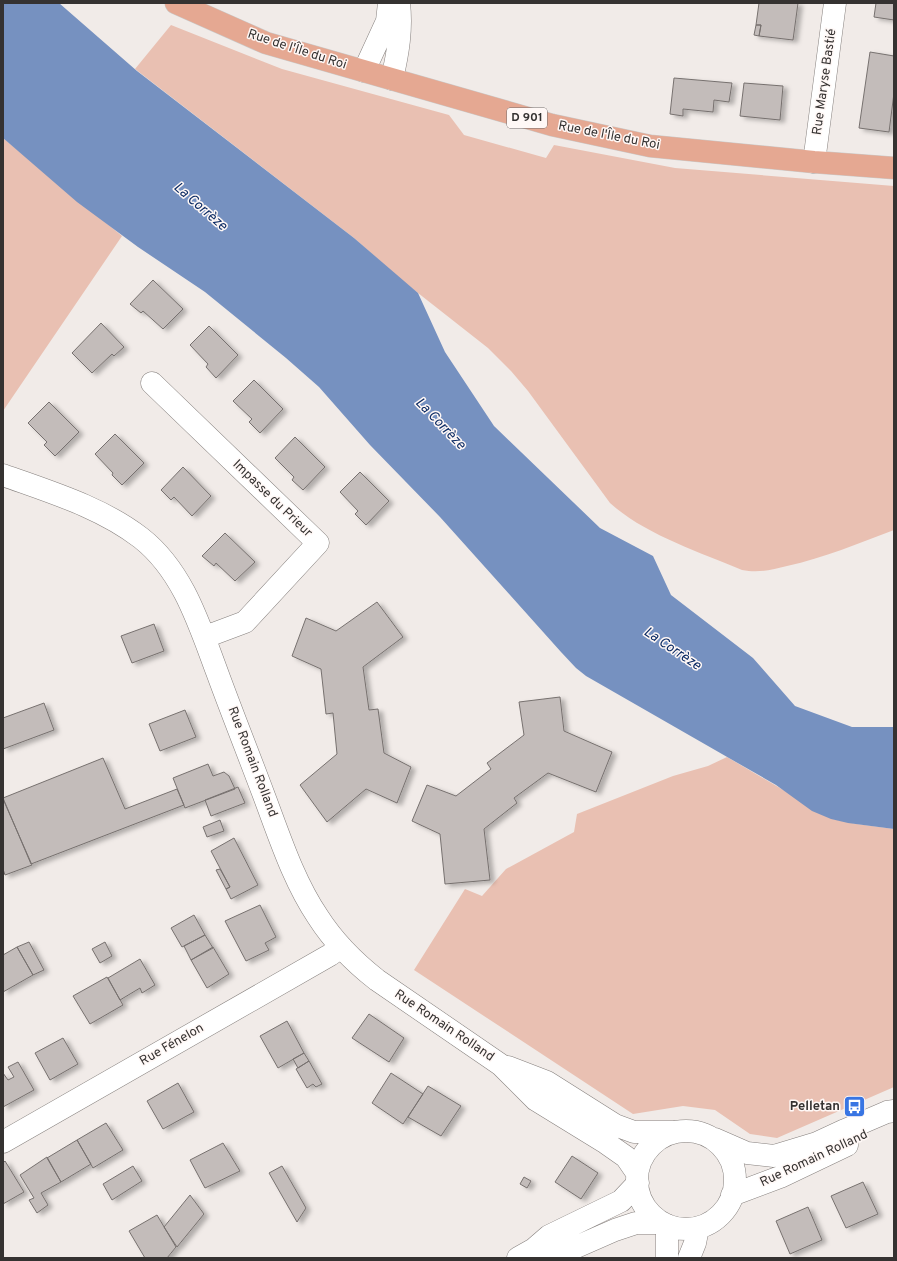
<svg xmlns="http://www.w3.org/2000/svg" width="897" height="1261" font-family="Overpass,sans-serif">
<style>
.green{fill:#e9c0b2}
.water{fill:#7691c0}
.building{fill:#c3bcba;stroke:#77716f;filter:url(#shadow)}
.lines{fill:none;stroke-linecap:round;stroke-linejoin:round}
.minor-casing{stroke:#86807e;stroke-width:23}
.major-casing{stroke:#cacac9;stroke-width:23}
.minor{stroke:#fff;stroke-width:22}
.major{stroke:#e5a892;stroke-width:22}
.labels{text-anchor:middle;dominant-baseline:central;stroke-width:3;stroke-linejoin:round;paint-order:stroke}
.shield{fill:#fff8f6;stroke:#726d6c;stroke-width:1}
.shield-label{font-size:12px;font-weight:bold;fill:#353231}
.street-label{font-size:13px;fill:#353231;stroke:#fff8f6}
.poi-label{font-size:13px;font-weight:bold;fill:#353231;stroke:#fff8f6;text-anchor:end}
.water-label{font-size:14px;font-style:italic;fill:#0c2b64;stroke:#fff8f6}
</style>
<defs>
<filter id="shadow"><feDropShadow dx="4.5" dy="2.5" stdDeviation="2" flood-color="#0004"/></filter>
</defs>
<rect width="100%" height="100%" fill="#f1ebe8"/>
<!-- green -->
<path class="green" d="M 171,25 L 282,69 L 449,115 L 464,135 L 546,158 L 554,145 L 675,168 L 894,186 L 894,530 C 859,543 824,558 787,566 C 772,570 758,573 742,570 C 699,552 644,534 610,503 L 528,391 L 511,371 L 488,348 L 404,282 L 354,238 L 135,69 Z
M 3,138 L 122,236 L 3,411 Z
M 727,757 L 833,819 L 857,824 L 894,829 L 894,1087 L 777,1138 L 750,1134 L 715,1110 L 683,1106 L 633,1114 L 414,970 L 465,889 L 482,896 L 506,869 L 574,832 L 577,814 L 673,776 L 708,766 Z"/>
<!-- water -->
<path class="water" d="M 3,3 L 59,3 L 137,71 L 354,238 L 418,293 L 445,352 L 494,426 L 600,528 L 653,556 L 671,595 L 753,658 L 795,706 L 852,727 L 894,727 L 894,829 L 848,823 L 831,819 L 812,811 L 776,785 L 586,676 L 576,668 L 561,652 L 440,517 L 370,445 L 319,387 L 286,358 L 205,292 L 138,247 L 77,202 L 3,138 Z"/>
<!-- building -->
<path class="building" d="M 759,3 L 798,3 L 793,40 L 759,36 L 761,25 L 756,25 Z
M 876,3 L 894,3 L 894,20 L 874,17 Z
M 756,25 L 761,25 L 759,36 L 754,35 Z
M 870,52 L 894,56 L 894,93 L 889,132 L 859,128 Z
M 674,78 L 732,83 L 729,102 L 714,100 L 713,112 L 683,109 L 683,116 L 670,114 Z
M 744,83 L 783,86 L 780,120 L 740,116 Z
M 153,280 L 183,309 L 163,329 L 143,311 L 141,313 L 130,304 Z
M 101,323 L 124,347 L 114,356 L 112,354 L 92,373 L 72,353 Z
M 209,326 L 238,355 L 216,378 L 206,367 L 208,364 L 190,345 Z
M 254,380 L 283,409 L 260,433 L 249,422 L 252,419 L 233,401 Z
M 49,402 L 79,432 L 55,456 L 44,445 L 47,442 L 28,423 Z
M 115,434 L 144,463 L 122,485 L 112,475 L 113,473 L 95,454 Z
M 295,437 L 325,467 L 303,490 L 292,480 L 294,477 L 275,458 Z
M 183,467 L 211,496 L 192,516 L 174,497 L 171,500 L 161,490 Z
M 360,472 L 389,501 L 366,525 L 355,514 L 358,511 L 340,492 Z
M 225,533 L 255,562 L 235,581 L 216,563 L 214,566 L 202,556 Z
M 377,602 L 403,637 L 363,667 L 369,710 L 378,709 L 384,753 L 411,767 L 397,803 L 366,789 L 327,822 L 300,785 L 337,754 L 333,713 L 326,714 L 321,669 L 292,656 L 306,618 L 336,631 Z
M 154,624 L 164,651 L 132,663 L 121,636 Z
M 560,697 L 564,731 L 612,752 L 596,792 L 548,773 L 514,798 L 517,803 L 484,829 L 490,880 L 445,884 L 440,834 L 412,821 L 427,785 L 456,796 L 491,769 L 487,763 L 524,735 L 519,702 Z
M 44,703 L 54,730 L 3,749 L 3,718 Z
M 185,710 L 196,737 L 160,751 L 149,724 Z
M 103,758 L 125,809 L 177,789 L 184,805 L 31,864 L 3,798 Z
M 208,764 L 213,776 L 224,772 L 229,776 L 235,789 L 185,808 L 173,778 Z
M 238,787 L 245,803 L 211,816 L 205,800 Z
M 3,799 L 32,865 L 5,875 L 3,869 Z
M 220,820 L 224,831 L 207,837 L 203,827 Z
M 234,838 L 258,885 L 231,899 L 226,889 L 230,887 L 211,851 Z
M 220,869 L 230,887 L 226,889 L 216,870 Z
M 260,905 L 276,937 L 265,943 L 269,950 L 246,961 L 225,921 Z
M 194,915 L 205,935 L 182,947 L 171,928 Z
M 205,935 L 213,948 L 191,960 L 184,946 Z
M 29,942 L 44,970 L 33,975 L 17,947 Z
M 105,942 L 112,956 L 100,963 L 92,949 Z
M 17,947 L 33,975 L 3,992 L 3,955 Z
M 213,947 L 229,974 L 207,988 L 191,960 Z
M 140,959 L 155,985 L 142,993 L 140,988 L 120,1000 L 108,978 Z
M 107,977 L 123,1005 L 90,1024 L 73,996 Z
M 369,1014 L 404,1038 L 389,1062 L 352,1038 Z
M 287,1021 L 304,1053 L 278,1068 L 260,1036 Z
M 63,1038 L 78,1064 L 50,1080 L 35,1053 Z
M 304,1053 L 309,1061 L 298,1068 L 293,1059 Z
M 309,1061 L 322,1084 L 316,1087 L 313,1084 L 307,1088 L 296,1069 Z
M 18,1062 L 34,1090 L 3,1107 L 3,1073 L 8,1080 L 14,1077 L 8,1067 Z
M 391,1073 L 423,1094 L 403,1124 L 372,1103 Z
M 178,1083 L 194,1112 L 163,1129 L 147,1101 Z
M 428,1086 L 461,1106 L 441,1136 L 408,1117 Z
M 106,1123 L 123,1150 L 93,1168 L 77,1140 Z
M 77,1140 L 91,1164 L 61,1182 L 47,1158 Z
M 223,1143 L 240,1171 L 205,1188 L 190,1160 Z
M 572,1156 L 598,1173 L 581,1199 L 555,1182 Z
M 47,1157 L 61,1182 L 41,1193 L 48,1205 L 37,1213 L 29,1200 L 34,1198 L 20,1175 Z
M 5,1161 L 24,1192 L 3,1204 L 3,1163 Z
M 133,1166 L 142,1181 L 112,1200 L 103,1184 Z
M 282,1166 L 306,1208 L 297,1222 L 269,1173 Z
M 524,1177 L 531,1181 L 527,1188 L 520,1184 Z
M 863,1182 L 878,1214 L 846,1228 L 831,1196 Z
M 190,1195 L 204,1214 L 177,1247 L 164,1227 Z
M 808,1207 L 822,1240 L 790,1254 L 776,1221 Z
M 157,1215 L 176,1247 L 167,1258 L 145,1258 L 129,1231 Z"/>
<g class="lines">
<defs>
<path id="minor" d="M 364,71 L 387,21 L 389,3
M 392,79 C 398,53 402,29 399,3
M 814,162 L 835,3
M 152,383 L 318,543 L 245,622 L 205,637
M 3,475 C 50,492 101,507 141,538 C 183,571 199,624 217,672 C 232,713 248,753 263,793 C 279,835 293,880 318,917 C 334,942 354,962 377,980 L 501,1065 L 536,1100 L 606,1143 L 626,1157 L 637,1173
M 508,1067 L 547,1082 L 615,1125 L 634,1132 L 673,1132
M637 1180a49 49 0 1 1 98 0a49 49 0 1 1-98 0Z
M 715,1139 L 747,1153 L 774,1156 L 817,1143 L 845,1130 L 887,1112 L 894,1111
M 3,1142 L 330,955 L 341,947
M 732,1195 L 780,1177 L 847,1145
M 667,1225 L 667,1258
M 518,1258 L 534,1249 L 549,1236 L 621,1201 L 638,1183
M 551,1258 L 615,1230 L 636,1223 L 661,1223
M 689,1258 L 695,1243 L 698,1228"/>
<path id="major" d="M 176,3 L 266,43 L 552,125 L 650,146 L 814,162 L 894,168"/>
</defs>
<!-- minor casing -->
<use href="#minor" class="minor-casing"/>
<!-- major casing -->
<use href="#major" class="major-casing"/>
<!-- minor -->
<use href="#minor" class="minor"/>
<!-- major -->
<use href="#major" class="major"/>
</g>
<!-- icons -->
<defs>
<symbol id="bus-square" viewBox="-11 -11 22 22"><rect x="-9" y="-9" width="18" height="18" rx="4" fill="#3875e3" stroke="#fff8f6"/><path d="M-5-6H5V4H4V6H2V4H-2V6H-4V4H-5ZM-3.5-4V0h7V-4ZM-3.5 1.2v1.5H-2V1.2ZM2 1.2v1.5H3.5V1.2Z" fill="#fff"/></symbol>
</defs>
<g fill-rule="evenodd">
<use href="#bus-square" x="842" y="1094" width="25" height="25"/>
</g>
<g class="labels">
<!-- shield labels -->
<rect class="shield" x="507" y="108" width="40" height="20" rx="3"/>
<g class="shield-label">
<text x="527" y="118">D 901</text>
</g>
<!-- street labels -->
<g class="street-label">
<text transform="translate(297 50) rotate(18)">Rue de l'Île du Roi</text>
<text transform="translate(825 82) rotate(-82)">Rue Maryse Bastié</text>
<text transform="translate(609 136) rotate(11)">Rue de l'Île du Roi</text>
<text transform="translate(272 499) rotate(44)">Impasse du Prieur</text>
<text transform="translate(252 762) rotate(69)">Rue Romain Rolland</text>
<text transform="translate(444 1026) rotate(34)">Rue Romain Rolland</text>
<text transform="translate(172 1045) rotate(-30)">Rue Fénelon</text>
<text transform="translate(814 1159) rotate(-25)">Rue Romain Rolland</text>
</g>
<!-- poi labels -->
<g class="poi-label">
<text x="840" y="1107">Pelletan</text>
</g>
<!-- water labels -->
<g class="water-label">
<text transform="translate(200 207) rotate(41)">La Corrèze</text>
<text transform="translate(440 424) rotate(46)">La Corrèze</text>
<text transform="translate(672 649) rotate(34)">La Corrèze</text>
</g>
</g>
<!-- border -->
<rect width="897" height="1261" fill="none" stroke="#353231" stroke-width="8"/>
</svg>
